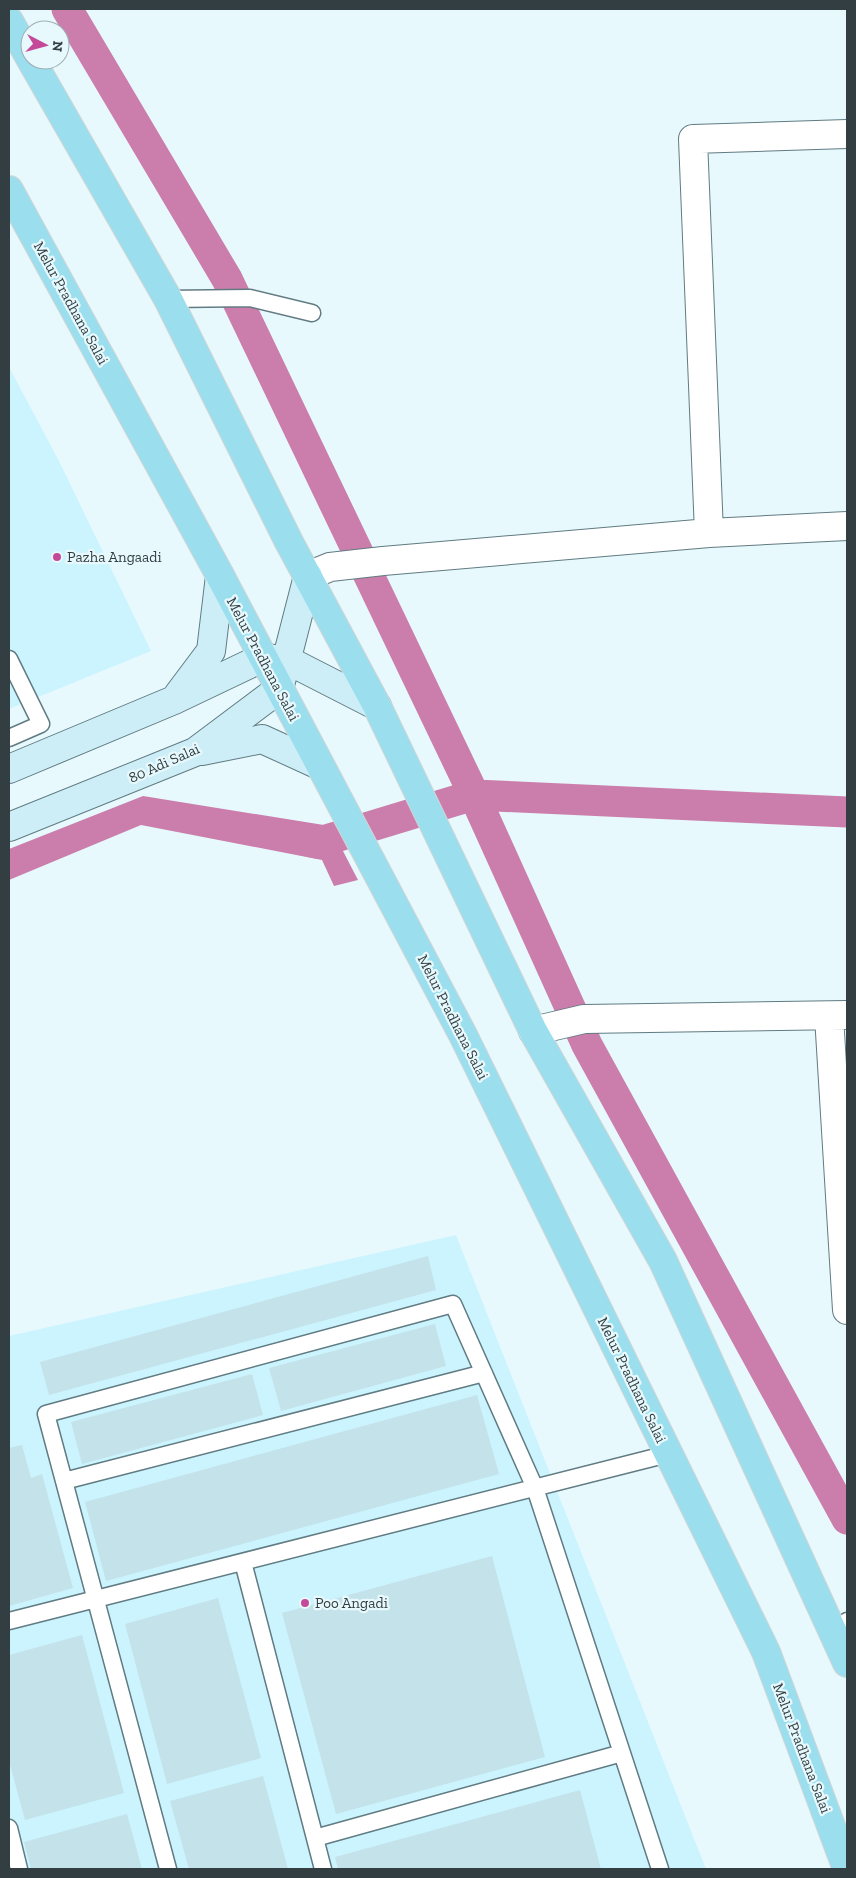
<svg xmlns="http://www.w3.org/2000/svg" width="856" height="1878" font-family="'Zilla Slab',serif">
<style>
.built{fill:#ccf4fe}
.water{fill:#cb7eab}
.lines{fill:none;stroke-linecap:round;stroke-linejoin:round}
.canal{stroke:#cb7eab;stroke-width:31}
.building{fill:#c4e2ea}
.service-casing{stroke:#607b82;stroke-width:19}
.minor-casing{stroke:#607b82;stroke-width:30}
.secondary-casing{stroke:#607b82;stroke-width:30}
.primary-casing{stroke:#d2d5d5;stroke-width:30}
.service{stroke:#fff;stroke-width:16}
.minor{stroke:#fff;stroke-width:28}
.secondary{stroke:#cdeef7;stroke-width:28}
.primary{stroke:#9bdeee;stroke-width:28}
.poi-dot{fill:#c54999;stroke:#e7f9fd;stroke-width:2}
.labels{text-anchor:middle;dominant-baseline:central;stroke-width:4.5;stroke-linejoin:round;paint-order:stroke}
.street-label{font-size:15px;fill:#323e41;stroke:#e7f9fd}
.poi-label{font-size:15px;fill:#323e41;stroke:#e7f9fd;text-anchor:start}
</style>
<rect width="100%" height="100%" fill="#e7f9fd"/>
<!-- built -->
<path class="built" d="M 9,367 L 60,463 L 151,651 L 9,709 Z
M 456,1235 L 706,1869 L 9,1869 L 9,1336 Z"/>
<!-- water -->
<path class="water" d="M 143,796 L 330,826 L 358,880 L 334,886 L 322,860 L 141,825 L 9,880 L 9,849 Z"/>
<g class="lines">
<!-- canal -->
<path class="canal" d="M 67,9 L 227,279 L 474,795 L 587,1045 L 847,1519
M 294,838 L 316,843 L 474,795 L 847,812"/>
</g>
<!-- building -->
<path class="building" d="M 428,1256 L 436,1290 L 49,1395 L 40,1362 Z
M 435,1324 L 446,1366 L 281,1411 L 269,1368 Z
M 252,1374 L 263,1415 L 82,1464 L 71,1422 Z
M 477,1395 L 499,1474 L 106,1581 L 85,1502 Z
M 22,1445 L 31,1478 L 42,1474 L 73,1588 L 9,1606 L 9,1448 Z
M 492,1556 L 545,1757 L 336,1814 L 282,1613 Z
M 218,1598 L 261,1758 L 167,1784 L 125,1624 Z
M 82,1635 L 124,1793 L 25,1820 L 9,1761 L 9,1655 Z
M 263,1776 L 288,1869 L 189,1869 L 170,1801 Z
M 580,1790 L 601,1869 L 338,1869 L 335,1857 Z
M 127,1814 L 142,1869 L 31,1869 L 24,1842 Z"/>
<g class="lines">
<defs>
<path id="service" d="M 168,299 L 250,298 L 312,313
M 9,659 L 41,724 L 9,738
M 64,1481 L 484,1373
M 243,1562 L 323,1869
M 9,1621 L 668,1454
M 833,1633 L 847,1621
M 9,1828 L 19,1869
M 315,1838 L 622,1753
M 168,1869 L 46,1414 L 453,1304 L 535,1488 L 660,1869"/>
<path id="minor" d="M 709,533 L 693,139 L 847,134
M 308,576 L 330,567 L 383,561 L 709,533 L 847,526
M 829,1016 L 847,1310
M 533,1031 L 584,1019 L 847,1015"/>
<path id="secondary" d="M 178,695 L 211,651 L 220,576
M 202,751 L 262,739 L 319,765
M 9,769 L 174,700 L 262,658 L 287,660 L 377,706
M 9,827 L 195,752 L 279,689 L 308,576"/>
<path id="primary" d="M 9,21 L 30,58
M 31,60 L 168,299 L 289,542 L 377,706 L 533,1031 L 663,1261 L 847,1663
M 9,190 L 216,568 L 463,1035 L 766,1652 L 847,1869"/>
</defs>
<!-- service casing -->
<use href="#service" class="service-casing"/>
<!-- minor casing -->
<use href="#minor" class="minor-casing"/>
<!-- secondary casing -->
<use href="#secondary" class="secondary-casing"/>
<!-- primary casing -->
<use href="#primary" class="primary-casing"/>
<!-- service -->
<use href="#service" class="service"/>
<!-- minor -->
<use href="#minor" class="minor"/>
<!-- secondary -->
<use href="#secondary" class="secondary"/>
<!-- primary -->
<use href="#primary" class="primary"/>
</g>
<!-- markers -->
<g class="poi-dot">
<circle cx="57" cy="557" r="5"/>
<circle cx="305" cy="1603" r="5"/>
</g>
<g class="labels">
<!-- street labels -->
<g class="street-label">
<text transform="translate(71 303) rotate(61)">Melur Pradhana Salai</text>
<text transform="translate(263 659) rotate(62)">Melur Pradhana Salai</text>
<text transform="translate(164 763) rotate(-24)">80 Adi Salai</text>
<text transform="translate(453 1017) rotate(63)">Melur Pradhana Salai</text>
<text transform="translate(632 1380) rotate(64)">Melur Pradhana Salai</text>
<text transform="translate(802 1748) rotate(69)">Melur Pradhana Salai</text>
</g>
<!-- poi labels -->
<g class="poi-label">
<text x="67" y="557">Pazha Angaadi</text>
<text x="315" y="1603">Poo Angadi</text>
</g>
</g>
<!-- border -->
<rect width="856" height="1878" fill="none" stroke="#323e41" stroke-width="20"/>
<!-- north arrow -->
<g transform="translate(45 45) rotate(96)"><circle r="24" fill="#e7f9fd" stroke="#9faeb2"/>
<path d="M0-4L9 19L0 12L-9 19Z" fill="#c54999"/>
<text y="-8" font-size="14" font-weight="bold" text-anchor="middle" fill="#323e41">N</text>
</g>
</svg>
